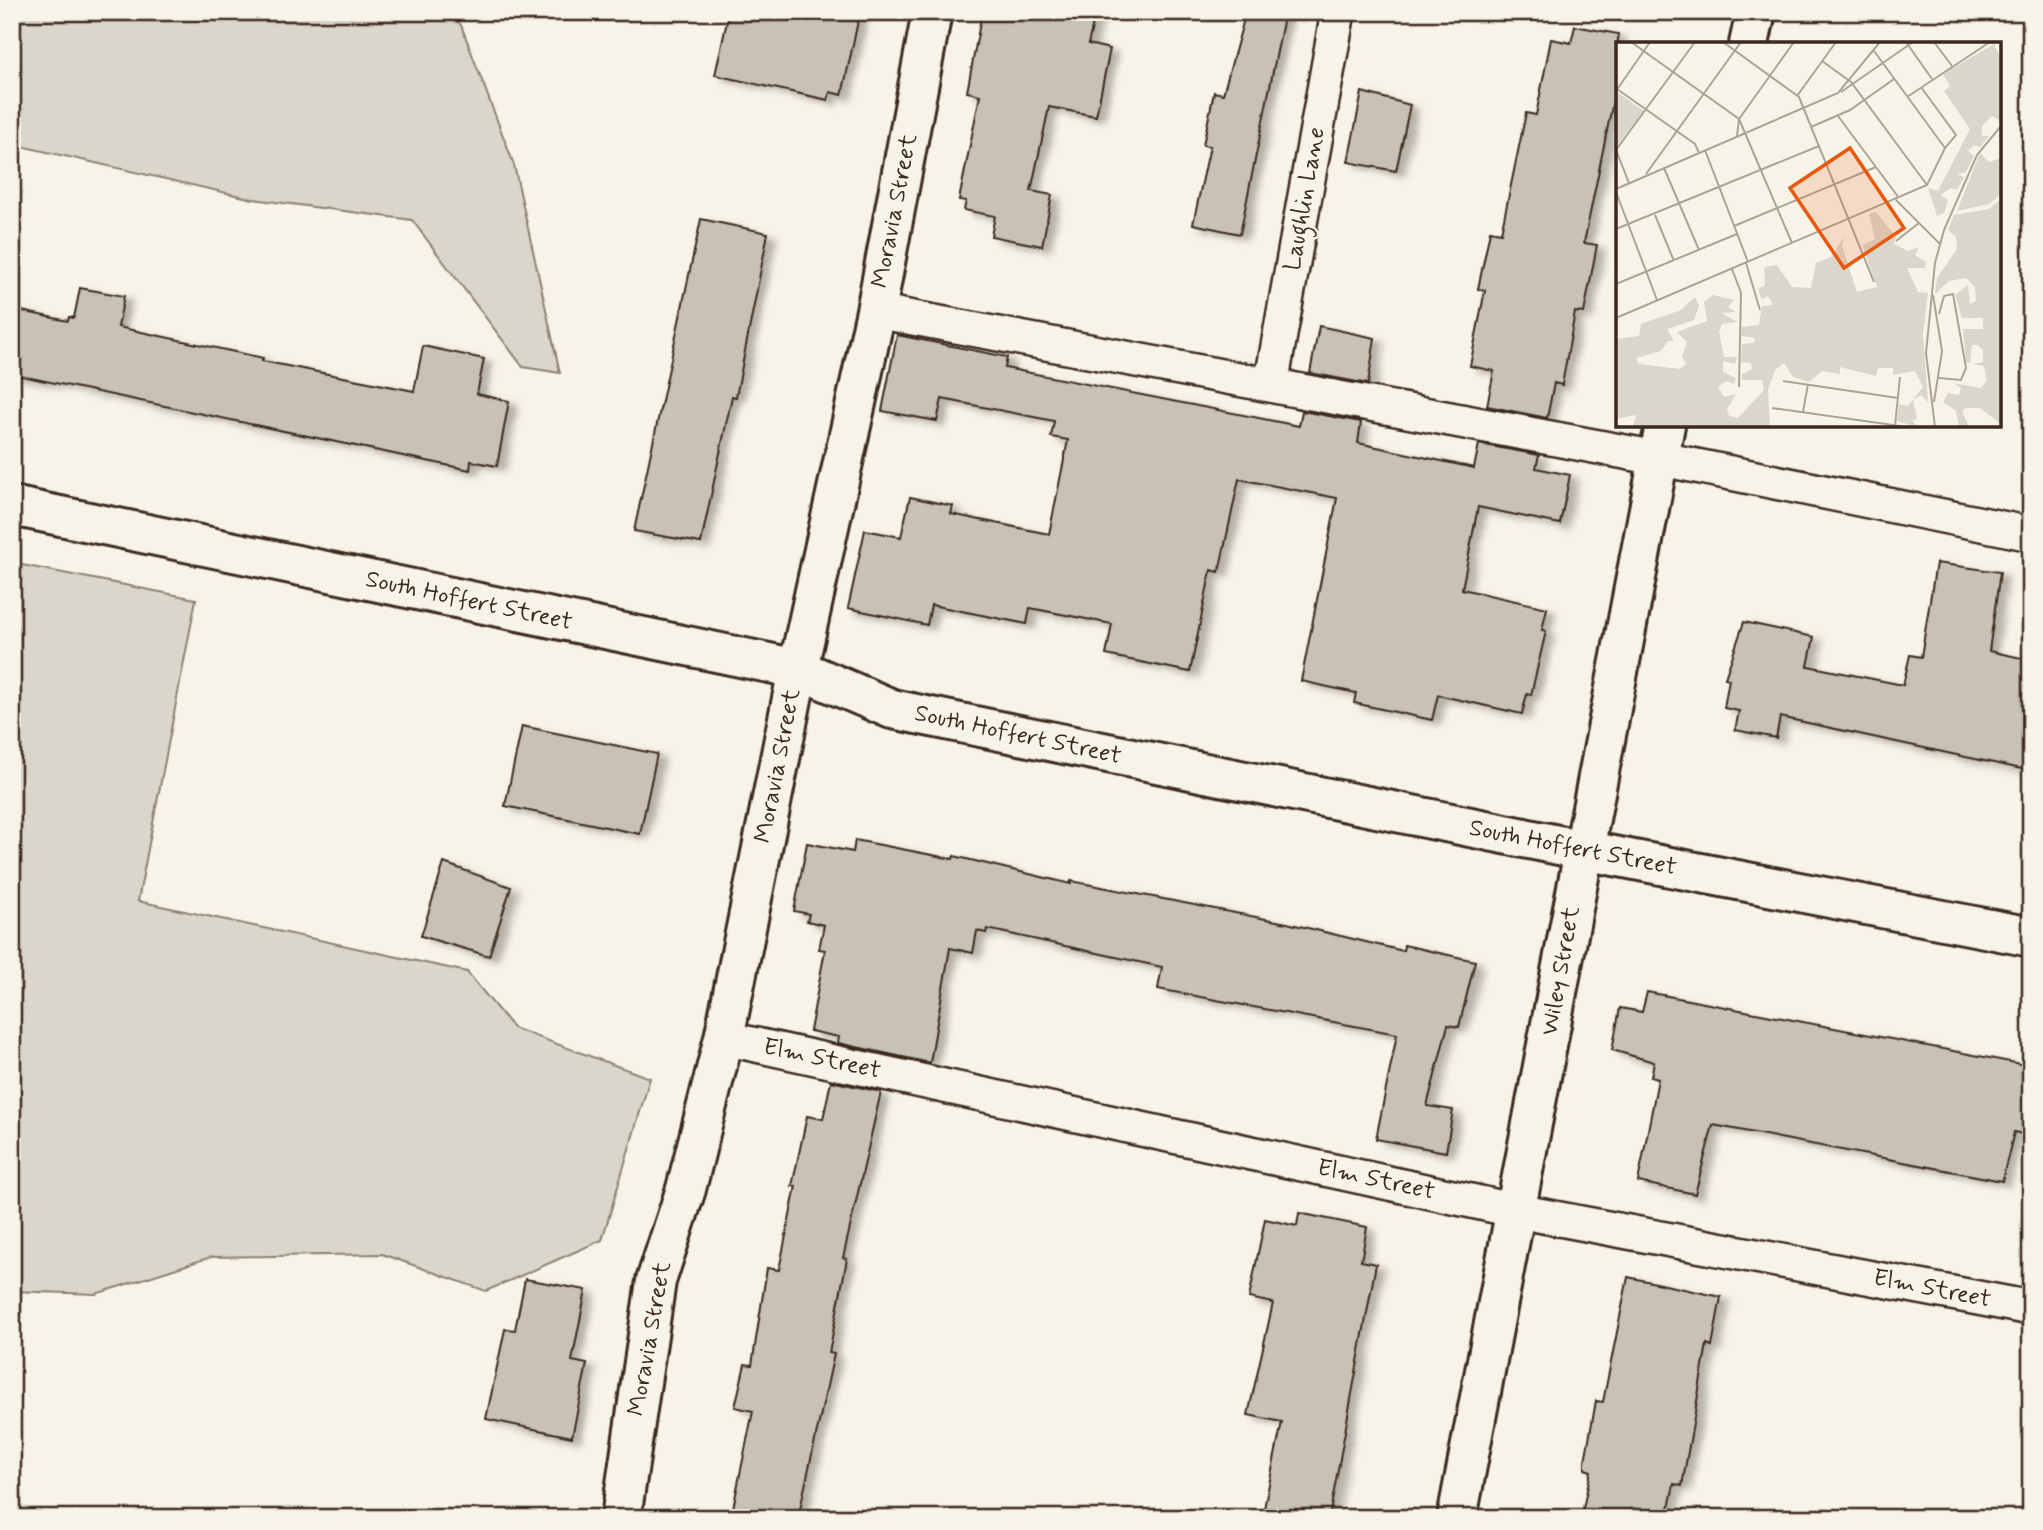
<svg xmlns="http://www.w3.org/2000/svg" width="2043" height="1530" font-family="Mynerve,sans-serif">
<style>
.green{fill:#dbd6cb;stroke:#8b8074;stroke-width:2}
.building{fill:#c8c1b6;stroke:#3b2a1e;stroke-width:2;filter:url(#shadow)}
.lines{fill:none;stroke-linecap:round;stroke-linejoin:round}
.lane-casing{stroke:#3b2a1e;stroke-width:38}
.street-casing{stroke:#3b2a1e;stroke-width:44}
.lane{stroke:#f7f3e8;stroke-width:33}
.street{stroke:#f7f3e8;stroke-width:38}
.labels{text-anchor:middle;dominant-baseline:central;stroke-width:5;stroke-linejoin:round;paint-order:stroke}
.street-label{font-size:24px;fill:#3b2a1e;stroke:#f7f3e8}
.inset-road{fill:none;stroke:#aca397;stroke-width:2}
.view{fill:#e8590c;fill-opacity:0.15;stroke:#e8590c;stroke-width:3.5}
.inset-edge{fill:none;stroke:#3b2a1e;stroke-width:3.5}
</style>
<defs>
<filter id="shadow"><feDropShadow dx="8" dy="4.5" stdDeviation="3.5" flood-color="#0004"/></filter>
</defs>
<rect width="100%" height="100%" fill="#f7f3e8"/>
<filter id="ink" filterUnits="userSpaceOnUse"><feTurbulence type="fractalNoise" baseFrequency=".0143" numOctaves="2"/><feDisplacementMap in="SourceGraphic" scale="14" xChannelSelector="R" yChannelSelector="G"/><feConvolveMatrix kernelMatrix="1 2 1 2 8 2 1 2 1" color-interpolation-filters="sRGB"/></filter>
<g filter="url(#ink)">
<!-- green -->
<path class="green" d="M 12,12 L 447,12 L 461,25 L 514,165 L 560,373 L 523,367 L 412,220 L 253,199 L 12,144 Z
M 12,563 L 196,599 L 138,901 L 467,972 L 513,1028 L 650,1078 L 602,1240 L 486,1291 L 382,1254 L 211,1257 L 96,1294 L 12,1291 Z"/>
<!-- building -->
<path class="building" d="M 729,12 L 860,12 L 842,95 L 830,92 L 828,100 L 715,75 Z
M 982,12 L 1096,12 L 1088,44 L 1110,49 L 1096,116 L 1049,107 L 1031,191 L 1052,195 L 1042,246 L 991,236 L 995,216 L 964,210 L 966,201 L 959,200 L 980,95 L 967,92 Z
M 1246,12 L 1285,12 L 1240,234 L 1193,224 L 1210,146 L 1203,145 L 1214,92 L 1223,94 Z
M 1575,26 L 1618,34 L 1618,77 L 1584,243 L 1597,245 L 1584,313 L 1575,312 L 1562,385 L 1554,383 L 1547,418 L 1487,406 L 1494,371 L 1470,366 L 1485,290 L 1478,289 L 1490,231 L 1501,233 L 1526,113 L 1536,115 L 1551,39 L 1571,43 Z
M 1362,92 L 1410,105 L 1396,171 L 1348,162 Z
M 701,219 L 768,233 L 736,397 L 732,396 L 701,543 L 634,531 Z
M 80,288 L 124,296 L 118,327 L 263,358 L 262,361 L 414,391 L 423,346 L 484,359 L 477,394 L 509,401 L 497,466 L 471,461 L 470,470 L 12,374 L 12,309 L 68,321 L 69,317 L 74,318 Z
M 1319,326 L 1375,338 L 1368,384 L 1310,373 Z
M 897,335 L 1007,357 L 1005,368 L 1299,426 L 1302,411 L 1361,422 L 1358,443 L 1474,468 L 1479,444 L 1539,455 L 1536,468 L 1570,475 L 1560,524 L 1478,507 L 1462,589 L 1547,608 L 1542,630 L 1546,631 L 1531,695 L 1527,694 L 1522,714 L 1438,695 L 1432,720 L 1354,703 L 1356,693 L 1301,681 L 1337,498 L 1239,479 L 1219,572 L 1211,570 L 1190,672 L 1106,655 L 1112,624 L 1030,608 L 1027,624 L 931,605 L 927,625 L 848,608 L 865,530 L 901,537 L 910,497 L 953,506 L 951,514 L 1049,534 L 1068,440 L 1051,437 L 1054,421 L 942,399 L 937,421 L 882,411 Z
M 1936,563 L 2000,572 L 1989,651 L 2031,660 L 2031,771 L 1780,717 L 1776,738 L 1735,730 L 1739,711 L 1724,708 L 1729,679 L 1725,678 L 1744,622 L 1814,637 L 1808,666 L 1903,685 L 1910,655 L 1921,657 Z
M 522,726 L 657,754 L 640,834 L 505,806 Z
M 855,840 L 953,859 L 954,856 L 1071,884 L 1071,881 L 1287,923 L 1403,951 L 1404,945 L 1475,961 L 1459,1027 L 1448,1025 L 1427,1106 L 1453,1110 L 1446,1152 L 1376,1139 L 1397,1034 L 1158,989 L 1162,967 L 987,929 L 986,933 L 977,931 L 973,953 L 950,948 L 930,1063 L 838,1043 L 839,1037 L 810,1031 L 825,950 L 819,949 L 824,925 L 807,921 L 809,914 L 794,911 L 807,843 L 853,852 Z
M 444,863 L 511,887 L 489,956 L 421,936 Z
M 1647,992 L 2031,1066 L 2031,1136 L 2014,1132 L 2002,1181 L 1713,1125 L 1695,1194 L 1638,1182 L 1658,1079 L 1651,1077 L 1654,1062 L 1612,1050 L 1620,1008 L 1642,1012 Z
M 831,1081 L 881,1092 L 843,1258 L 847,1259 L 829,1353 L 834,1354 L 798,1518 L 731,1518 L 753,1411 L 735,1407 L 745,1364 L 752,1365 L 767,1268 L 779,1270 L 796,1186 L 792,1186 L 807,1116 L 823,1119 Z
M 1299,1213 L 1367,1227 L 1361,1261 L 1376,1264 L 1329,1518 L 1262,1518 L 1282,1422 L 1248,1415 L 1273,1303 L 1249,1298 L 1265,1219 L 1297,1226 Z
M 1628,1277 L 1721,1297 L 1712,1346 L 1707,1344 L 1682,1486 L 1674,1484 L 1667,1518 L 1581,1518 L 1591,1471 L 1585,1469 L 1585,1461 L 1596,1401 L 1603,1402 Z
M 525,1279 L 586,1290 L 572,1361 L 587,1364 L 572,1437 L 486,1419 L 505,1329 L 515,1330 Z"/>
<g class="lines">
<defs>
<path id="lane" d="M 876,311 L 1657,458 L 2031,534
M 1271,385 L 1338,12
M 724,1038 L 1517,1211 L 2031,1308"/>
<path id="street" d="M 1749,44 L 1756,12
M 12,506 L 798,669 L 892,709 L 1583,850 L 2031,937
M 621,1518 L 656,1281 L 686,1189 L 724,1038 L 798,669 L 876,311 L 932,12
M 1457,1518 L 1665,425"/>
</defs>
<!-- lane casing -->
<use href="#lane" class="lane-casing"/>
<!-- street casing -->
<use href="#street" class="street-casing"/>
<!-- lane -->
<use href="#lane" class="lane"/>
<!-- street -->
<use href="#street" class="street"/>
</g>
</g>
<g class="labels">
<!-- street labels -->
<g class="street-label">
<text transform="translate(1305 199) rotate(-80)">Laughlin Lane</text>
<text transform="translate(895 211) rotate(-79)">Moravia Street</text>
<text transform="translate(469 601) rotate(12)">South Hoffert Street</text>
<text transform="translate(1018 735) rotate(12)">South Hoffert Street</text>
<text transform="translate(778 766) rotate(-79)">Moravia Street</text>
<text transform="translate(1573 848) rotate(11)">South Hoffert Street</text>
<text transform="translate(1561 971) rotate(-80)">Wiley Street</text>
<text transform="translate(822 1059) rotate(12)">Elm Street</text>
<text transform="translate(1376 1180) rotate(12)">Elm Street</text>
<text transform="translate(1932 1289) rotate(11)">Elm Street</text>
<text transform="translate(650 1339) rotate(-80)">Moravia Street</text>
</g>
</g>
<!-- overview -->
<g transform="translate(1616 42)">
<rect width="385" height="385" fill="#f7f3e8"/>
<path d="M 378,2 L 385,17 L 385,79 L 376,74 L 366,84 L 366,94 L 373,94 L 364,105 L 358,103 L 352,109 L 358,114 L 350,130 L 341,132 L 348,135 L 341,148 L 335,146 L 324,153 L 332,158 L 328,171 L 321,174 L 312,146 L 322,149 L 354,87 L 328,49 L 334,44 L 327,32 ZM 1,50 L 28,69 L 0,105 L 0,52 ZM 364,111 L 373,120 L 385,116 L 385,152 L 373,162 L 341,169 ZM 385,157 L 385,382 L 364,366 L 350,366 L 346,369 L 353,385 L 343,385 L 340,369 L 327,360 L 332,351 L 343,353 L 345,346 L 337,341 L 365,346 L 371,338 L 368,324 L 357,322 L 367,320 L 367,308 L 362,303 L 356,303 L 354,321 L 350,321 L 347,287 L 367,287 L 367,276 L 346,276 L 339,253 L 352,243 L 354,262 L 360,259 L 359,245 L 350,236 L 333,239 L 319,252 L 321,236 L 341,207 L 340,195 L 332,188 L 338,173 L 373,167 ZM 260,170 L 280,195 L 278,202 L 292,209 L 303,205 L 299,213 L 310,220 L 309,226 L 291,226 L 302,250 L 312,251 L 307,292 L 312,360 L 305,353 L 297,358 L 301,377 L 296,378 L 302,385 L 281,379 L 283,362 L 292,364 L 307,345 L 299,329 L 277,333 L 277,326 L 262,326 L 260,334 L 224,325 L 224,332 L 206,329 L 193,340 L 177,335 L 168,321 L 159,328 L 152,348 L 154,385 L 17,385 L 20,373 L 0,377 L 0,297 L 23,294 L 25,282 L 65,268 L 79,255 L 83,264 L 78,278 L 51,287 L 58,299 L 52,299 L 45,309 L 20,316 L 23,322 L 64,327 L 70,322 L 66,314 L 71,300 L 61,290 L 91,279 L 88,260 L 97,253 L 118,258 L 112,265 L 120,270 L 106,271 L 121,280 L 106,282 L 103,290 L 108,315 L 121,315 L 119,322 L 107,319 L 107,330 L 120,336 L 118,342 L 110,339 L 102,345 L 108,355 L 120,352 L 111,367 L 113,374 L 122,376 L 148,348 L 146,338 L 126,338 L 126,332 L 136,327 L 135,321 L 125,320 L 126,302 L 138,301 L 139,296 L 125,294 L 126,285 L 143,283 L 146,264 L 157,263 L 152,254 L 146,257 L 142,247 L 149,243 L 148,225 L 161,223 L 176,245 L 195,246 L 200,221 L 215,215 L 228,195 L 226,204 L 241,250 L 261,245 L 246,203 L 259,197 L 253,172 Z" fill="#dbd6cb"/>
<path class="inset-road" d="M 15,0 L 123,77 L 176,201M 107,0 L 183,55 L 258,240M 290,0 L 316,37M 318,0 L 336,24M 258,9 L 329,106M 206,19 L 235,40 L 311,143M 1,47 L 79,102 L 83,111M 0,49 L 34,0M 225,50 L 297,0M 181,54 L 220,0M 291,55 L 374,0M 222,74 L 283,156M 195,85 L 234,68 L 278,37M 121,94 L 123,77 L 178,0M 0,108 L 79,0M 0,108 L 13,141M 89,108 L 132,220M 48,126 L 83,208M 30,132 L 125,0M 0,147 L 222,51 L 264,0M 0,150 L 41,258M 280,158 L 324,202M 39,173 L 58,219M 118,184 L 260,125M 0,187 L 203,104M 280,199 L 303,181M 130,221 L 144,268M 116,227 L 125,251 L 123,345M 0,242 L 121,192M 317,253 L 326,309 L 318,360M 323,272 L 328,254 L 337,252 L 350,326 L 345,338 L 323,336M 0,276 L 311,143 L 329,106 L 340,93 L 305,45M 167,339 L 282,356M 156,366 L 291,385M 187,370 L 192,342M 279,384 L 284,335M 319,385 L 310,311 L 319,221 L 328,188 L 361,113 L 385,84"/>
<path class="view" d="M 234,106 L 288,186 L 228,226 L 174,146 Z"/>
<rect width="385" height="385" class="inset-edge"/>
</g>
<!-- margin -->
<rect width="2043" height="1530" fill="none" stroke="#f7f3e8" stroke-width="42"/>
<rect x="21" y="21" width="2001" height="1488" fill="none" stroke="#3b2a1e" stroke-width="2.5" filter="url(#ink)"/>
</svg>
